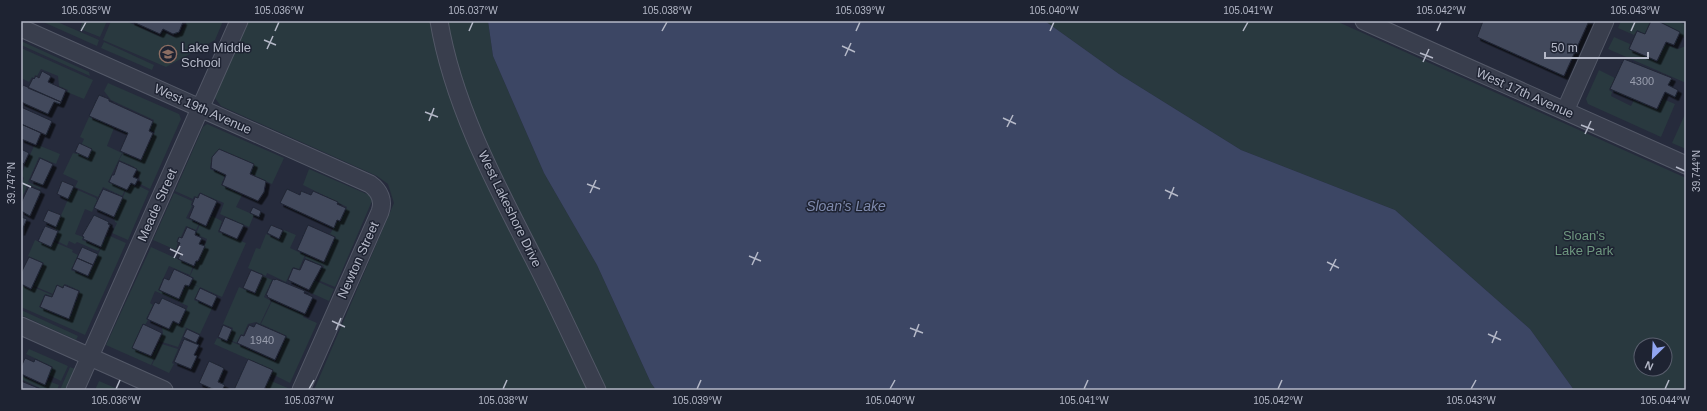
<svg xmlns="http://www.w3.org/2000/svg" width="1707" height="411" font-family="Helvetica,sans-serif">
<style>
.green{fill:#29393f;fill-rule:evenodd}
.water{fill:#3c4664}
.building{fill:#42495b;stroke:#202534;filter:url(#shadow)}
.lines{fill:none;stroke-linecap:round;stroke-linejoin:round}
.minor-casing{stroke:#545968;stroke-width:19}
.minor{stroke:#393e4d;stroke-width:17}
.ticks{fill:none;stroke:#b5b9c8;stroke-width:1.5}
.labels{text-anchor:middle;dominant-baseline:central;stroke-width:3;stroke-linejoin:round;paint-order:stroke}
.number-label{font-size:11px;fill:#989dad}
.poi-label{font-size:13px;fill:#b5b9c8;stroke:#1e2332;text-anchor:start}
.street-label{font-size:13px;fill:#b5b9c8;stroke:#1e2332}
.park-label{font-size:13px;fill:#6e977f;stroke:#1e2332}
.water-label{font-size:14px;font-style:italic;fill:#7f8aad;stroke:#1e2332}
.neatline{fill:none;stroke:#b5b9c8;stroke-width:1.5}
.ticks-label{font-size:10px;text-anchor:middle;fill:#b5b9c8}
</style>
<defs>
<filter id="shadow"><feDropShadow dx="3.5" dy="3.5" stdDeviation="0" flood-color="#0009"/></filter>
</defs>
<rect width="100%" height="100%" fill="#262b3c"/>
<!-- green -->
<path class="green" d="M 41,21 L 55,21 L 99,40 L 97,46 Z
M 83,21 L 107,21 L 100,37 L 80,29 Z
M 111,21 L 126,21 L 161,37 L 163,32 L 174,37 L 181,34 L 187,21 L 223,21 L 215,40 L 166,67 L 103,40 Z
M 248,21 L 488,21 L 493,56 L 544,173 L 597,265 L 651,383 L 656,390 L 314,390 L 394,203 L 388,184 L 377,176 L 221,106 L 214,97 Z
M 1045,21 L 1336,21 L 1686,178 L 1686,390 L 1574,390 L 1530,329 L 1395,210 L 1241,150 L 1119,74 ZM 1641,345 L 1665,345 L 1665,369 L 1641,369 Z
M 1621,21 L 1650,21 L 1645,34 L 1637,30 L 1634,35 L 1618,28 Z
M 1659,21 L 1677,21 L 1686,25 L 1686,38 L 1679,35 L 1680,32 Z
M 1614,37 L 1630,44 L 1629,49 L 1657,62 L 1665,44 L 1678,49 L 1686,46 L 1686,83 L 1608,49 Z
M 21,41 L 89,72 L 90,76 L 21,45 Z
M 104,42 L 154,65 L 152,70 L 101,48 Z
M 21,48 L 93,80 L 84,99 L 67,92 L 68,90 L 59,86 L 58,76 L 41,69 L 37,76 L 35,75 L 34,78 L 32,77 L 29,82 L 21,78 Z
M 1599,70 L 1615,78 L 1609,90 L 1612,92 L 1611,96 L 1631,106 L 1634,100 L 1658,110 L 1663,99 L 1675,104 L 1661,137 L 1588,104 L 1586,99 Z
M 108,83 L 179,114 L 181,119 L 150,189 L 140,184 C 140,166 134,167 119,160 L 123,153 L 141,161 L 155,132 L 150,130 L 154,120 L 111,100 L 104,91 Z
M 1686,112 L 1686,149 L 1672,143 Z
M 89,117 L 114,128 L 107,146 L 122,153 L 108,182 L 125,190 L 122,196 L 103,187 L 98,197 L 75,187 L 78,181 L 63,174 L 73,153 L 77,154 L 84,139 L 80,137 Z
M 207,124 L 284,158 L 272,184 L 250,174 L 254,164 L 219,149 L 212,157 L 210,169 L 225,176 L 221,185 L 242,195 L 236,207 L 254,215 L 249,227 L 220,214 L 224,203 L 200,193 L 197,197 L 194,196 L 193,199 L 175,191 L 203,127 Z
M 38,145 L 60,154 L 56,164 L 39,157 L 28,182 L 41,188 L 40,189 L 28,184 L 21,200 L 21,184 L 24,178 L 21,175 L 34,146 L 36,147 Z
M 309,169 L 369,195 L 372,201 L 335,287 L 318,280 L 324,266 L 305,258 L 306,256 L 324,263 L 336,237 L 330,234 L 338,221 L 341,222 L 347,207 L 303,185 Z
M 132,185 L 136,187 L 137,185 L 149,191 L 128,240 L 112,233 L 117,223 L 115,222 L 114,218 L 126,190 L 128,191 Z
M 73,188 L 96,198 L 96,199 L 97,200 L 92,212 L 85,209 L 75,234 L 83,237 L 82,240 L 100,248 L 98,251 L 77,242 L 75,244 L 69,241 L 67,246 L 55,240 L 59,231 L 55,229 Z
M 174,193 L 192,201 L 191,205 L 192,206 L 186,218 L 199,224 L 196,230 L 186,226 L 181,237 L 179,237 L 176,250 L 153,240 Z
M 212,216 L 222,221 L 218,232 L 246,243 L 222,297 L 191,283 L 194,278 L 190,276 L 197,261 L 199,262 L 207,239 L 196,234 L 200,224 L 207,227 Z
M 284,230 L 296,235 L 290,248 L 305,255 L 299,269 L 293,267 L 286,282 L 267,273 L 266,276 L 248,268 L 256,248 L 260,249 L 266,234 L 280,240 Z
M 110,236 L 126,243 L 85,335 L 21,307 L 21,285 L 32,290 L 33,287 L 52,295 L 51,296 L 45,294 L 39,307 L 69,320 L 80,291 L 65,284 L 62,287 L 57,285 L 53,294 L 34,286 L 44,263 L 28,256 L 35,240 L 51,247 L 54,242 L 73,250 L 72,252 L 78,255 L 71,270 L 88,277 L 106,237 Z
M 151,247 L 193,266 L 190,275 L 169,266 L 158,290 L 179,299 L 178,301 L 155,291 L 150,303 L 153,305 L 146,319 L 148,320 L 145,325 L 143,324 L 132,348 L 152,357 L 159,343 L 161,344 L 151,365 L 106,345 Z
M 263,276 L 272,280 L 264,297 L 271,301 L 260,324 L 256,322 L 248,324 L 243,335 L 241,334 L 237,343 L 228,339 L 233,328 L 223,324 L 239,287 L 255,294 Z
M 314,280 L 334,289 L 329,301 L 309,292 Z
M 191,284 L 200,287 L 194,300 L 212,308 L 200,334 L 180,325 L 188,306 L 179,302 L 186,285 L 190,287 Z
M 272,301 L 304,315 L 303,317 L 317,323 L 290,383 L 272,374 L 273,370 L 214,344 L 217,338 L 227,342 L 228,340 L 276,362 L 287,336 L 261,324 Z
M 21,310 L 78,336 L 76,340 L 21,315 Z
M 173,322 L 186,328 L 178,347 L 159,341 L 163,333 L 162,327 L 169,330 Z
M 162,344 L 178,349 L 172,363 L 174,364 L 169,373 L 152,365 Z
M 29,349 L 68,366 L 61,381 L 49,375 L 53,367 L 26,354 Z
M 70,367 L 75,369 L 66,390 L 60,390 Z
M 21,375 L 45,386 L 48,381 L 59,385 L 57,390 L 44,390 L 21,379 Z
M 269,380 L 290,389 L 289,390 L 265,390 Z
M 99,381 L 120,390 L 95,390 Z"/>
<!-- water -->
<path class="water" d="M 488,21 L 1045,21 L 1119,74 L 1241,150 L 1395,210 L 1530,329 L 1574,390 L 656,390 L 651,383 L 597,265 L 544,173 L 493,56 Z"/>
<!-- building -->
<path class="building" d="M 131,21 L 183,21 L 183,22 L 179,32 L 173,34 L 163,29 L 160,34 Z
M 1483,21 L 1589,21 L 1564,76 L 1477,37 Z
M 1651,21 L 1658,21 L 1680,32 L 1674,45 L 1666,42 L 1657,61 L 1629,49 L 1637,31 L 1645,34 Z
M 1624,59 L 1672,78 L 1668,85 L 1678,90 L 1675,97 L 1665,92 L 1657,109 L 1610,89 Z
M 42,71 L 51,76 L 48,82 L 66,90 L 61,102 L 28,88 L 33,78 L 34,79 L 36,76 L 39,78 Z
M 23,85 L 61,102 L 60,104 L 54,102 L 48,114 L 21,102 L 21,89 Z
M 99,95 L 109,99 L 109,101 L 153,121 L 149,131 L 153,133 L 141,160 L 120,151 L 128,133 L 89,116 Z
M 21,107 L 52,121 L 46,135 L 21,124 Z
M 21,124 L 41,133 L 36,145 L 21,139 Z
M 79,143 L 92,149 L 88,158 L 75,152 Z
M 21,149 L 29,153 L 24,164 L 21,162 Z
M 219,149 L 254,164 L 250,174 L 266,181 L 264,192 L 258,201 L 222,185 L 226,175 L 211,168 L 212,157 Z
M 40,158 L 53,164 L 43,185 L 30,180 Z
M 119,161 L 137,169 L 133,177 L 138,179 L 135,185 L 131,183 L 127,190 L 109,182 L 112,175 L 114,175 Z
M 62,181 L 74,186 L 68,199 L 57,194 Z
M 29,186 L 41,191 L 30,216 L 21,211 L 21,203 Z
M 103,189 L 123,197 L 114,217 L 94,208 Z
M 287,189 L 300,195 L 301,191 L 311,195 L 313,191 L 338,202 L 337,204 L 346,208 L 340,221 L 337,220 L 334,228 L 280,203 Z
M 200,193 L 217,201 L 206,226 L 189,218 L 194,206 L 192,205 L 195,197 L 198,198 Z
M 253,207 L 261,211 L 259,217 L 250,213 Z
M 48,210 L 61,215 L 56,227 L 43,221 Z
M 94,215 L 109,222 L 108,224 L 110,225 L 101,247 L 83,239 L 84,237 L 82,236 Z
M 21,217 L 27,219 L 21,232 Z
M 225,217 L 244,225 L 237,239 L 219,231 Z
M 271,225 L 283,230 L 279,239 L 267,233 Z
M 308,225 L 335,237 L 324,262 L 297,250 Z
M 45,226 L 58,231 L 51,247 L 38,241 Z
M 187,227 L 196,231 L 195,235 L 202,238 L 199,244 L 205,246 L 198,261 L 196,261 L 194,266 L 178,259 L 181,253 L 176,251 L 180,243 L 177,242 L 179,237 L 182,238 Z
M 82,247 L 98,254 L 93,265 L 77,258 Z
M 29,257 L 43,263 L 31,289 L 21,284 L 21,273 Z
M 77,258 L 93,265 L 88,276 L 72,269 Z
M 305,259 L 322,266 L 309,290 L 288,280 L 293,268 L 300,270 Z
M 174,269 L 193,278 L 189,286 L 185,285 L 179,299 L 159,290 L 164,278 L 169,280 Z
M 251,270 L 263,275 L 255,293 L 243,288 Z
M 273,279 L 275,280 L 276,279 L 305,291 L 304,293 L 313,297 L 305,314 L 267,297 L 268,296 L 266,295 Z
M 57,285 L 63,288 L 64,285 L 79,291 L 69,319 L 40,307 L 45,295 L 52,297 Z
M 200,288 L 217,296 L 212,307 L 195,299 Z
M 162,298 L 186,309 L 179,324 L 173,321 L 169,329 L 147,319 L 155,302 L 159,304 Z
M 256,323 L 286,336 L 275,360 L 237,343 L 241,335 L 244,336 L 249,325 L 254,327 Z
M 143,324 L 162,333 L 151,356 L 132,348 Z
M 223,325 L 232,329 L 227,341 L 218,337 Z
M 187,329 L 200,335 L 196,343 L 183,337 Z
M 184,339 L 199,345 L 194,355 L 197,356 L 191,369 L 174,362 Z
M 25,358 L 34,362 L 35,359 L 52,367 L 45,385 L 21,374 L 21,367 Z
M 248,359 L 273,370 L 264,390 L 234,390 Z
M 209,361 L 224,368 L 218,382 L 225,385 L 222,390 L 215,390 L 199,383 Z
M 21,381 L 43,390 L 21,390 Z"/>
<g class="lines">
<defs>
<path id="minor" d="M 439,21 C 453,105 496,185 534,259 C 556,302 576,346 597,390
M 1364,21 L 1686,165
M 21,28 L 370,184 C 380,191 384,201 380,212 L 301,390
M 1565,111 L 1605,21
M 21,326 L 164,390
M 75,390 L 239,21"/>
</defs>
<!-- minor casing -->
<use href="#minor" class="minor-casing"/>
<!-- minor -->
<use href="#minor" class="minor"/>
</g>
<!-- ticks -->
<path class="ticks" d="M 81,31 L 86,22M 275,31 L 279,22M 469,31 L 473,22M 662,31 L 667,22M 856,31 L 860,22M 1050,31 L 1054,22M 1243,31 L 1248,22M 1437,31 L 1441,22M 1631,31 L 1635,22M 264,40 L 276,45M 842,46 L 855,52M 267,49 L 273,36M 1420,53 L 1433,58M 845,56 L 851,43M 1423,62 L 1429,49M 425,112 L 438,117M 1003,118 L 1016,124M 429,121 L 434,108M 1581,125 L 1594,130M 1007,127 L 1013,115M 1585,134 L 1591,121M 1676,167 L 1685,171M 22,183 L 31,187M 587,184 L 600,189M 1165,190 L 1178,196M 590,193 L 596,180M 1169,199 L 1174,187M 170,249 L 183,255M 749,256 L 761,261M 174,258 L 180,246M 1327,262 L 1339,268M 752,265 L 758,252M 1330,271 L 1336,259M 332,321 L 345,327M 910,328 L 923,333M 336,330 L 341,318M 1488,334 L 1501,340M 914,337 L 919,324M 1492,343 L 1497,331M 116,389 L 120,380M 309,389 L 314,380M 503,389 L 507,380M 697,389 L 701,380M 890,389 L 895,380M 1084,389 L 1088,380M 1278,389 L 1282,380M 1471,389 L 1476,380M 1665,389 L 1669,380"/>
<!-- icons -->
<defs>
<symbol id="school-ring" viewBox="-11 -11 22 22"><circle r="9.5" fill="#1e2332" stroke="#8d6e63" stroke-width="1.5"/><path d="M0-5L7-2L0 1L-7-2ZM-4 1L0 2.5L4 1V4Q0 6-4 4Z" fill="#8d6e63"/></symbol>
</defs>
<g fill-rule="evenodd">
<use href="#school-ring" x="158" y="44" width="20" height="20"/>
</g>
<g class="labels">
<!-- number labels -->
<g class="number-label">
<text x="1642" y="81">4300</text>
<text x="262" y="340">1940</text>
</g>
<!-- poi labels -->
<g class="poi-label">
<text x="181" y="47">Lake Middle<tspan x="181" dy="15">School</tspan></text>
</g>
<!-- street labels -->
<g class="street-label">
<text transform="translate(1525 93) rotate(24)">West 17th Avenue</text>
<text transform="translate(203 109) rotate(24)">West 19th Avenue</text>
<text transform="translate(157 205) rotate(-66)">Meade Street</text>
<text transform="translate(510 209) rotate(64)">West Lakeshore Drive</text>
<text transform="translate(358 260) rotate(-66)">Newton Street</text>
</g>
<!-- park labels -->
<g class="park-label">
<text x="1584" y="235">Sloan's<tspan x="1584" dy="15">Lake Park</tspan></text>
</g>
<!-- water labels -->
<g class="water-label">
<text x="846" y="206">Sloan's Lake</text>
</g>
</g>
<!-- border -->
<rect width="1707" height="411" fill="none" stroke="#1e2332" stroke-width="44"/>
<!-- north arrow -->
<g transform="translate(1653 357) rotate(204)"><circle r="19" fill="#1e2332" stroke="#5a5f6e"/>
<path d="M0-3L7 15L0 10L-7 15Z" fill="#91a5f1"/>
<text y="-6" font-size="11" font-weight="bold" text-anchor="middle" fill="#b5b9c8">N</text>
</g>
<!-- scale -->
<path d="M1545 52v6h103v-6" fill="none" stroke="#b5b9c8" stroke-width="2"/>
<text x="1551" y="52" font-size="12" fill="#b5b9c8" stroke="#1e2332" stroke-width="3" paint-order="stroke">50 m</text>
<rect x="22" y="22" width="1663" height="367" class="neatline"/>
<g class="ticks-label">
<text x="86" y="14">105.035°W</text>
<text x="279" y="14">105.036°W</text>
<text x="473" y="14">105.037°W</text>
<text x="667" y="14">105.038°W</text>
<text x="860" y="14">105.039°W</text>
<text x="1054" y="14">105.040°W</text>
<text x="1248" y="14">105.041°W</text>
<text x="1441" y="14">105.042°W</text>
<text x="1635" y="14">105.043°W</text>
<text transform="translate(1696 171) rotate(-90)" y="4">39.744°N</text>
<text transform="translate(11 183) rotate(-90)" y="4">39.747°N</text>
<text x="116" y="404">105.036°W</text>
<text x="309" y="404">105.037°W</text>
<text x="503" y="404">105.038°W</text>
<text x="697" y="404">105.039°W</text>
<text x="890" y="404">105.040°W</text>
<text x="1084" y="404">105.041°W</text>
<text x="1278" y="404">105.042°W</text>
<text x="1471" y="404">105.043°W</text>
<text x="1665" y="404">105.044°W</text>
</g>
</svg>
